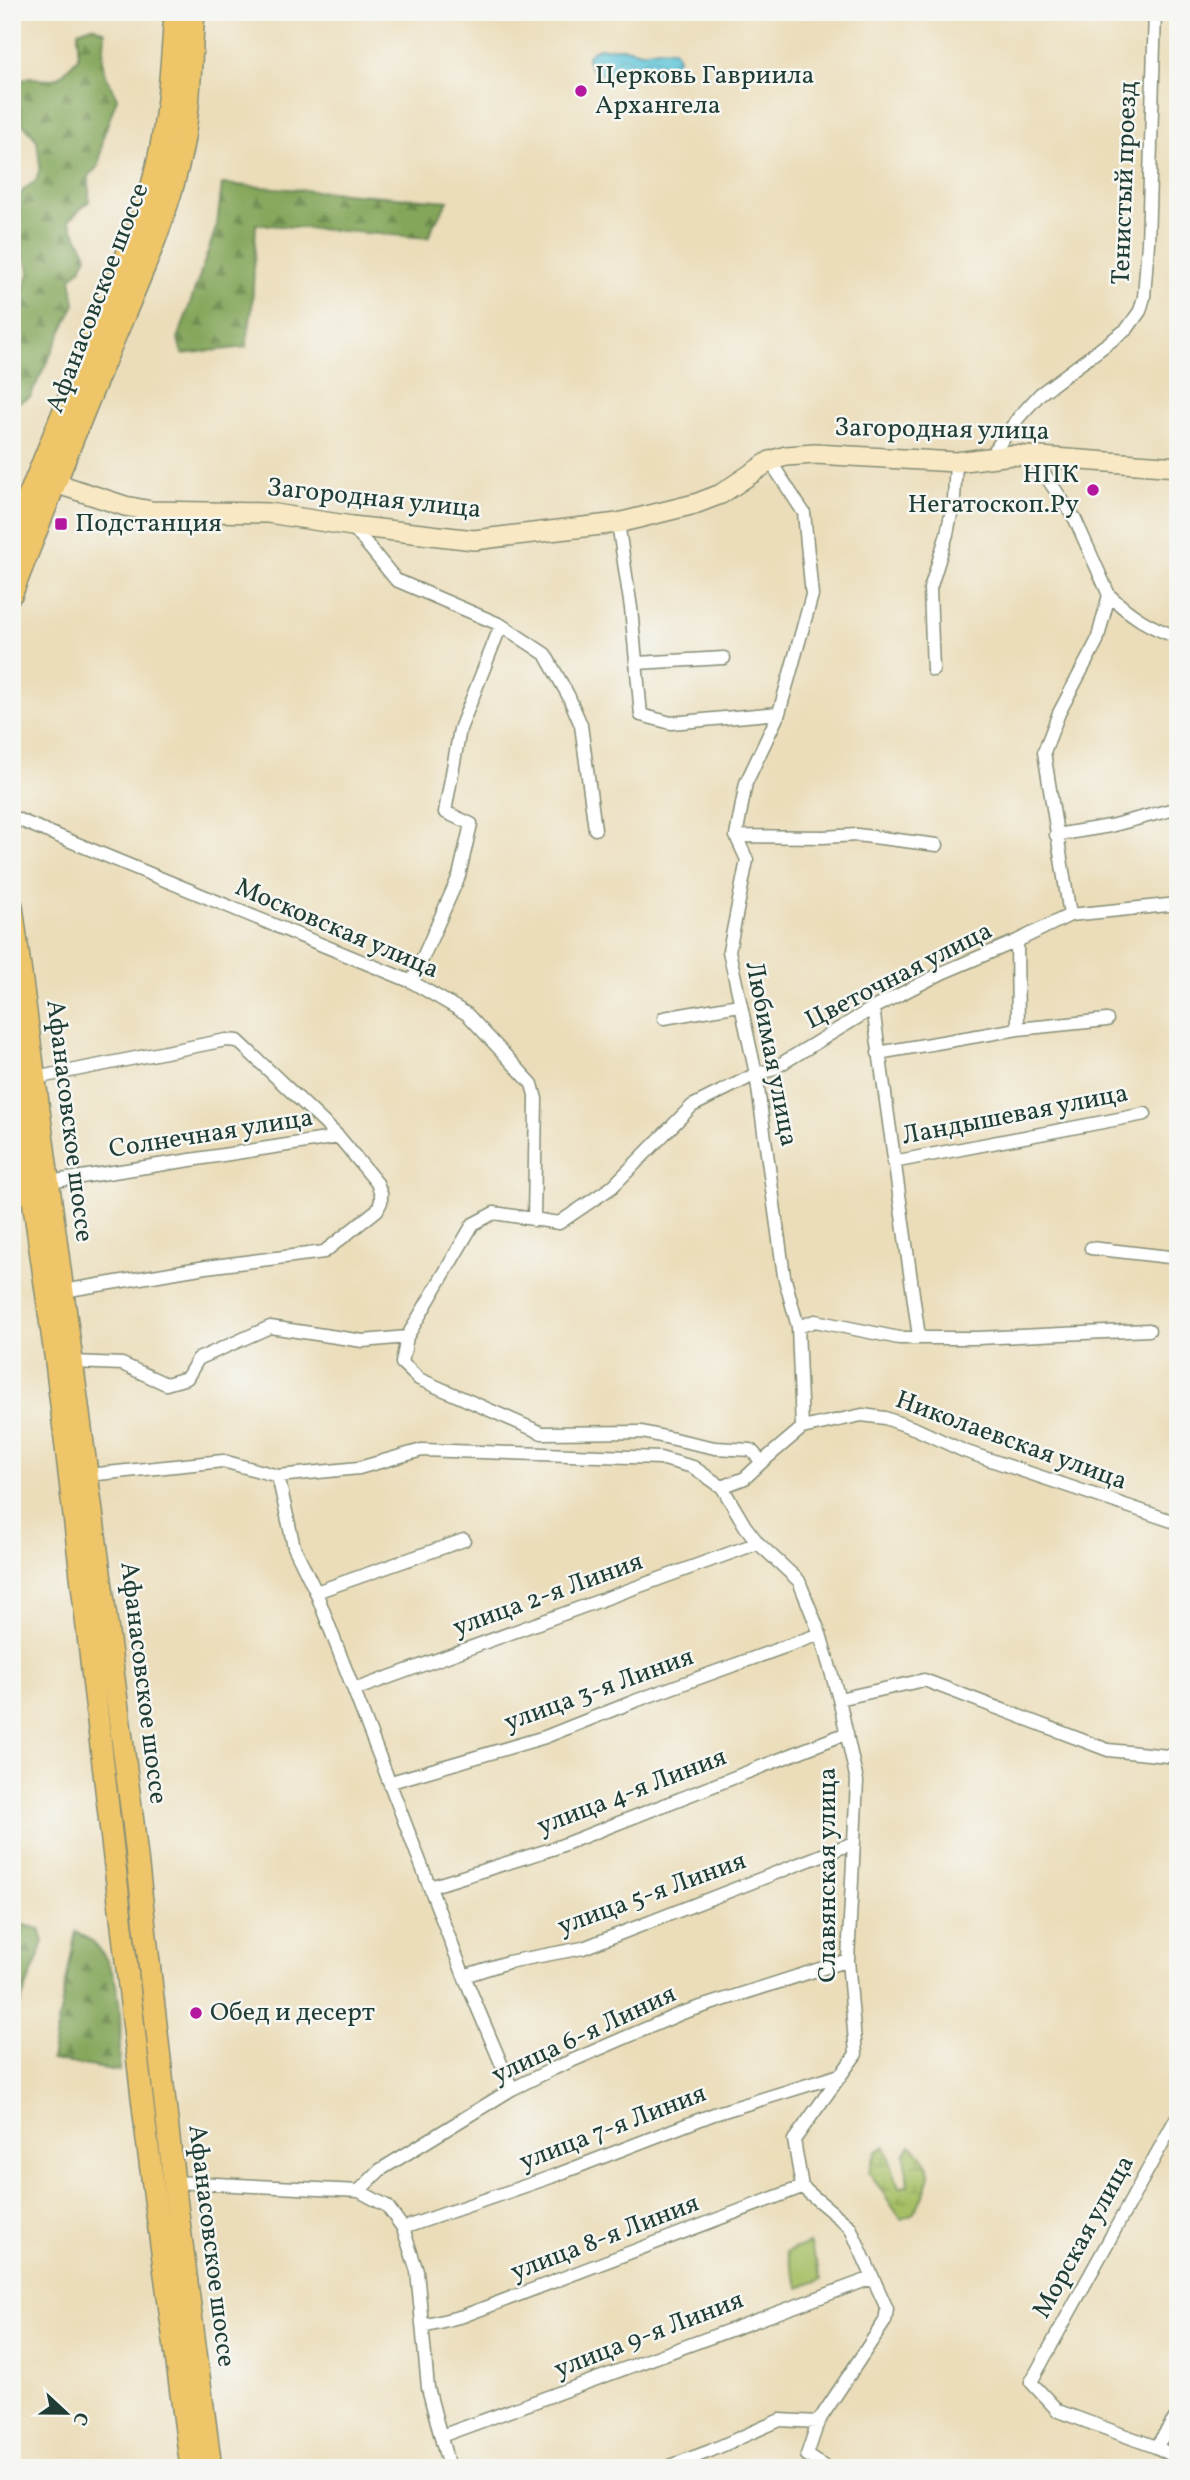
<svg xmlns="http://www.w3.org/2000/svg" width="1190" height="2480" font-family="Vollkorn,serif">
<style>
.forest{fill:url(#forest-firs);stroke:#527247;stroke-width:2}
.wetland{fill:url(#wetland-marsh);stroke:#627e4c;stroke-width:2}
.pitch{fill:#a6bf65;stroke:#627e4c;stroke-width:2}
.water{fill:url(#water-waves);stroke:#3d8086;stroke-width:2}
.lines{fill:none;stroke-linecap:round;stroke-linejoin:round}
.street-casing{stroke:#858d76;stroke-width:15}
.secondary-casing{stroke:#858d76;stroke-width:22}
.primary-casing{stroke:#858d76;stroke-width:24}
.street{stroke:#fff;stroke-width:12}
.secondary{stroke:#f8e8c3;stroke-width:19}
.primary{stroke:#eec569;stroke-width:21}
.poi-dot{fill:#b5179e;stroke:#f6f6f2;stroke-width:2.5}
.labels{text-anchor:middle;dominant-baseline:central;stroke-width:5;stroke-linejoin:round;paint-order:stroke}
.poi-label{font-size:26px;fill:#1f3d34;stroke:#f6f6f2;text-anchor:start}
.street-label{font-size:26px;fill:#1f3d34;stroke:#f6f6f2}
</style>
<defs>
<pattern id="forest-firs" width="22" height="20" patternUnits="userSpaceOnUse" patternTransform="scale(1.75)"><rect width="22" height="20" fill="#84a65a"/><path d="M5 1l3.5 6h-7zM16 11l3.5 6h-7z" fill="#6b884b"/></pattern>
<pattern id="wetland-marsh" width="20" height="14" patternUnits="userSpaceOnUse" patternTransform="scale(1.75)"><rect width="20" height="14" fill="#a6bf65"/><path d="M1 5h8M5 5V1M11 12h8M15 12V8" fill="none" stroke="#879c54"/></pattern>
<pattern id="water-waves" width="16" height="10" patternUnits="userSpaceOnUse" patternTransform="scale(1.75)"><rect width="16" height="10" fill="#5bc4d8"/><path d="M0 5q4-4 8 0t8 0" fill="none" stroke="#4ba0b0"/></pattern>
</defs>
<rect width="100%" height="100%" fill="#f6f6f2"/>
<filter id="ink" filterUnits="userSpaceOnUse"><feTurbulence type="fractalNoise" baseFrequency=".0143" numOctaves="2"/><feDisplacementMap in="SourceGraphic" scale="14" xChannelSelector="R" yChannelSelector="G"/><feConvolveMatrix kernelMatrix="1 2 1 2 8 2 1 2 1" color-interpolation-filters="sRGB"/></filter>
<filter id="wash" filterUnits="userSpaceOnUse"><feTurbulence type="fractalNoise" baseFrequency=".00686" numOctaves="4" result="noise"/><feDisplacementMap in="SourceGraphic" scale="28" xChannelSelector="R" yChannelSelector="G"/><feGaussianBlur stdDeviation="1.57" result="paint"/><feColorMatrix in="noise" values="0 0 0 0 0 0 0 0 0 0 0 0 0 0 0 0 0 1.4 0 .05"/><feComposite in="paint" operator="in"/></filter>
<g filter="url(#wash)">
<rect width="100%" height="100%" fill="#ebddb9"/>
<!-- forest -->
<path class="forest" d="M 92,26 L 105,32 C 105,42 103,51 103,60 C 103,74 111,86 117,98 L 103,137 L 99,166 L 89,175 L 89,201 L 69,220 C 73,233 82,242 87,256 L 81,268 L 71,278 L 75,304 L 30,397 L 12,405 L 12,337 L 17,319 L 14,306 C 18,295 29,283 29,271 C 29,265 24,261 23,255 C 17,237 21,219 17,201 L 24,189 L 36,181 L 40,167 L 37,140 L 21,122 L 20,108 L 12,96 L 18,82 L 30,77 L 44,80 L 58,78 L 78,58 L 78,31 Z
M 222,184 L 448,201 L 433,226 L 428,238 L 256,224 L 252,309 L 246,347 L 182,354 L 178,339 L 217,225 Z
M 12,1922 L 40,1929 L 44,1942 L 15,2017 L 12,2016 Z
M 76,1931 C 82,1935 89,1938 94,1943 C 126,1975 121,2029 119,2071 L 51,2060 Z"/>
<!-- wetland -->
<path class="wetland" d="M 885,2146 L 899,2188 L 908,2185 L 905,2153 L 910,2146 C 941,2166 928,2190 912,2215 L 901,2219 L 869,2172 L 876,2152 Z"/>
<!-- pitch -->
<path class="pitch" d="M 809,2243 L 822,2279 L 799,2288 L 786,2252 Z"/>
<!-- water -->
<path class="water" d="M 600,48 L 625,48 L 642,52 L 658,49 L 675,50 L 678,58 L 675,74 L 669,79 C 649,73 610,81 595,72 C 589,69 588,63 587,57 L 592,51 Z"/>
</g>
<g filter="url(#ink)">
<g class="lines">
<defs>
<path id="street" d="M 1032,456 L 1075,519 L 1109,595 L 1097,641 L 1059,713 L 1044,752 L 1070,915
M 989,458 L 1019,417 L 1040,394 L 1127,329 L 1140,311 L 1144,297 L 1148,243 L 1155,12
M 770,461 L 804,513 L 812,595 L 779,713 L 746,783 L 736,836 L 747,860 L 729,951 L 756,1074 L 784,1276 L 798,1327 L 802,1428
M 618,523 L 631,608 L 641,715 L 671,723 L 779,713
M 352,526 L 396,580 L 501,625 L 545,654 L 568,695 L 581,725 L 595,829
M 1109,595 C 1130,615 1150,628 1178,637
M 637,663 L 724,658
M 933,670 L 930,589 L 947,534 L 954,499 L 956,462
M 12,817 L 412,982 L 467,1014 L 532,1084 L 536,1099 L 534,1220
M 1056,835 L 1110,826 L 1178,808
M 736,836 L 823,837 L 857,835 L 937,845
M 1017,941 L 1018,1029
M 412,982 L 459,876 L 471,824 L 445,812 L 460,729 L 501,625
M 873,1008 L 919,1337
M 664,1018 L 739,1005
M 878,1053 L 1018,1029 L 1107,1020
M 35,1078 L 226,1040 L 238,1041 L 339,1137 L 377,1183 L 381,1193 L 381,1202 L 377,1210 L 324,1252 L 206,1267 L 63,1291
M 893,1162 L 1145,1114
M 49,1182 L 339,1137
M 1091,1248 L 1178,1258
M 798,1327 L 815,1321 L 899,1338 L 978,1338 L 1149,1330
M 74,1362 L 122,1364 L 166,1384 L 187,1378 L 198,1359 L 270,1327 L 363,1341 L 407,1337
M 762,1462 L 751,1450 L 715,1448 L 642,1432 L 542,1433 L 419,1379 L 402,1363 L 407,1337 L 473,1224 L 494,1213 L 559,1223 L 612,1187 L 692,1106 L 756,1074 L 771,1070 L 873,1008 L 944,972 L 1017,941 L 1070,915 L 1178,904
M 88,1475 L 223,1461 L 278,1476 L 359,1468 L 422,1450 L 660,1458 L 693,1467 L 722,1487 L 745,1526 L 758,1543 L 799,1581 L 820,1634 L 839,1699 L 857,1781 L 848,1960 L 856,2054 L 794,2140 L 802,2187 L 850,2227 L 887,2309 L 885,2321 L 818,2422 L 780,2420 L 710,2451 L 665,2468
M 278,1476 L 294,1547 L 316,1592 L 464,1976 L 512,2089
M 722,1487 L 745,1478 L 762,1462 L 802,1428 L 862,1415 L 885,1418 L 916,1429 L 964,1451 L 1178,1523
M 316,1592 L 464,1540
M 354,1690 L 758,1543
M 839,1699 L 924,1680 L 1108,1750 L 1178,1757
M 391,1782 L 545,1737 L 635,1701 L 820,1634
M 430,1887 L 555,1848 L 847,1733
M 464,1976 L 508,1962 L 583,1948 L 853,1843
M 1178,2029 L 1178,2034
M 1178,2115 L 1031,2382 L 1058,2411 L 1156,2447 L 1178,2458
M 174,2182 L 359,2191 L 387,2206 L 403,2228 L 417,2271 L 428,2388 L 449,2468
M 359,2191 L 380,2170 L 512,2089 L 555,2068 L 682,2013 L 848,1960
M 403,2228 L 551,2177 L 714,2114 L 840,2075
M 423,2326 L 463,2316 L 802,2187
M 818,2422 L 807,2455 L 826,2468
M 441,2436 L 872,2278
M 1156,2447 L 1178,2414"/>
<path id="secondary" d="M 55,483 L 125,506 L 151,511 L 268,513 L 352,526 L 474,540 L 618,523 L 695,504 L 721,494 L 770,461 L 786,456 L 815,454 L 956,462 L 1012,455 L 1178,467"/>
<path id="primary" d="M 12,538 L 134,237 C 140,220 147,203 152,185 C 168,129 171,70 175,12
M 12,593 C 41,519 70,444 101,370 C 128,303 161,237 178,166 C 191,116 190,63 194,12
M 12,906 L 133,1822 L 174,2182 L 211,2468
M 12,1050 L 56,1362 L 147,2140 L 191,2468"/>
</defs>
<!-- street casing -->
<use href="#street" class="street-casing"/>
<!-- secondary casing -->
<use href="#secondary" class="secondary-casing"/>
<!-- primary casing -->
<use href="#primary" class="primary-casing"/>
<!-- street -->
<use href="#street" class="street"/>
<!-- secondary -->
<use href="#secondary" class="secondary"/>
<!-- primary -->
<use href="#primary" class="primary"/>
</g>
</g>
<!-- markers -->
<g class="poi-dot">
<circle cx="581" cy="91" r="7"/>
<circle cx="1093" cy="490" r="7"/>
<rect x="54" y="517" width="14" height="14" rx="3.5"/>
<circle cx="196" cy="2013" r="7"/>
</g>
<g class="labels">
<!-- poi labels -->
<g class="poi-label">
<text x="595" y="76">Церковь Гавриила<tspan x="595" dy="30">Архангела</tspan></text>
<text x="1079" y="475" text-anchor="end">НПК<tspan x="1079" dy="30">Негатоскоп.Ру</tspan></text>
<text x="75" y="524">Подстанция</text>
<text x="210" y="2013">Обед и десерт</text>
</g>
<!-- street labels -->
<g class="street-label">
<text transform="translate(1125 183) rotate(-88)">Тенистый проезд</text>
<text transform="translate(98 298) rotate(-69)">Афанасовское шоссе</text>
<text transform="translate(942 430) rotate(1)">Загородная улица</text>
<text transform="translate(374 499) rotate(6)">Загородная улица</text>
<text transform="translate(337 929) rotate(23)">Московская улица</text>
<text transform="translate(899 976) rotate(-27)">Цветочная улица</text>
<text transform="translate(771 1054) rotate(79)">Любимая улица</text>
<text transform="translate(1015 1115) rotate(-11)">Ландышевая улица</text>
<text transform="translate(69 1121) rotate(83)">Афанасовское шоссе</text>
<text transform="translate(211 1134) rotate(-9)">Солнечная улица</text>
<text transform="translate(1011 1441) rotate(20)">Николаевская улица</text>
<text transform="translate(548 1595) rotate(-20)">улица 2-я Линия</text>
<text transform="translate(143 1683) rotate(83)">Афанасовское шоссе</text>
<text transform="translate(599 1690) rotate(-20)">улица 3-я Линия</text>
<text transform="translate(632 1792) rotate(-21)">улица 4-я Линия</text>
<text transform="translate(828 1875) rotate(-90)">Славянская улица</text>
<text transform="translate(652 1894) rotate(-20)">улица 5-я Линия</text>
<text transform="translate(584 2035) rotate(-25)">улица 6-я Линия</text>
<text transform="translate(613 2128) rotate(-21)">улица 7-я Линия</text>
<text transform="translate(1084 2237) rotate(-61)">Морская улица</text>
<text transform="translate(605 2238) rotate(-21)">улица 8-я Линия</text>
<text transform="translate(211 2246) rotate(83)">Афанасовское шоссе</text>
<text transform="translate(649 2335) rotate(-21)">улица 9-я Линия</text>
</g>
</g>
<!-- margin -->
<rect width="1190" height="2480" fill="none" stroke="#f6f6f2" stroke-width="42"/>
<!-- north arrow -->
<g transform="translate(66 2413) rotate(112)" stroke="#f6f6f2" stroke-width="5" paint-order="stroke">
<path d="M0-5L12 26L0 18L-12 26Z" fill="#1f3d34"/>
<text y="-10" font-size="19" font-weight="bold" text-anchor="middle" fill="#1f3d34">С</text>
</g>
</svg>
